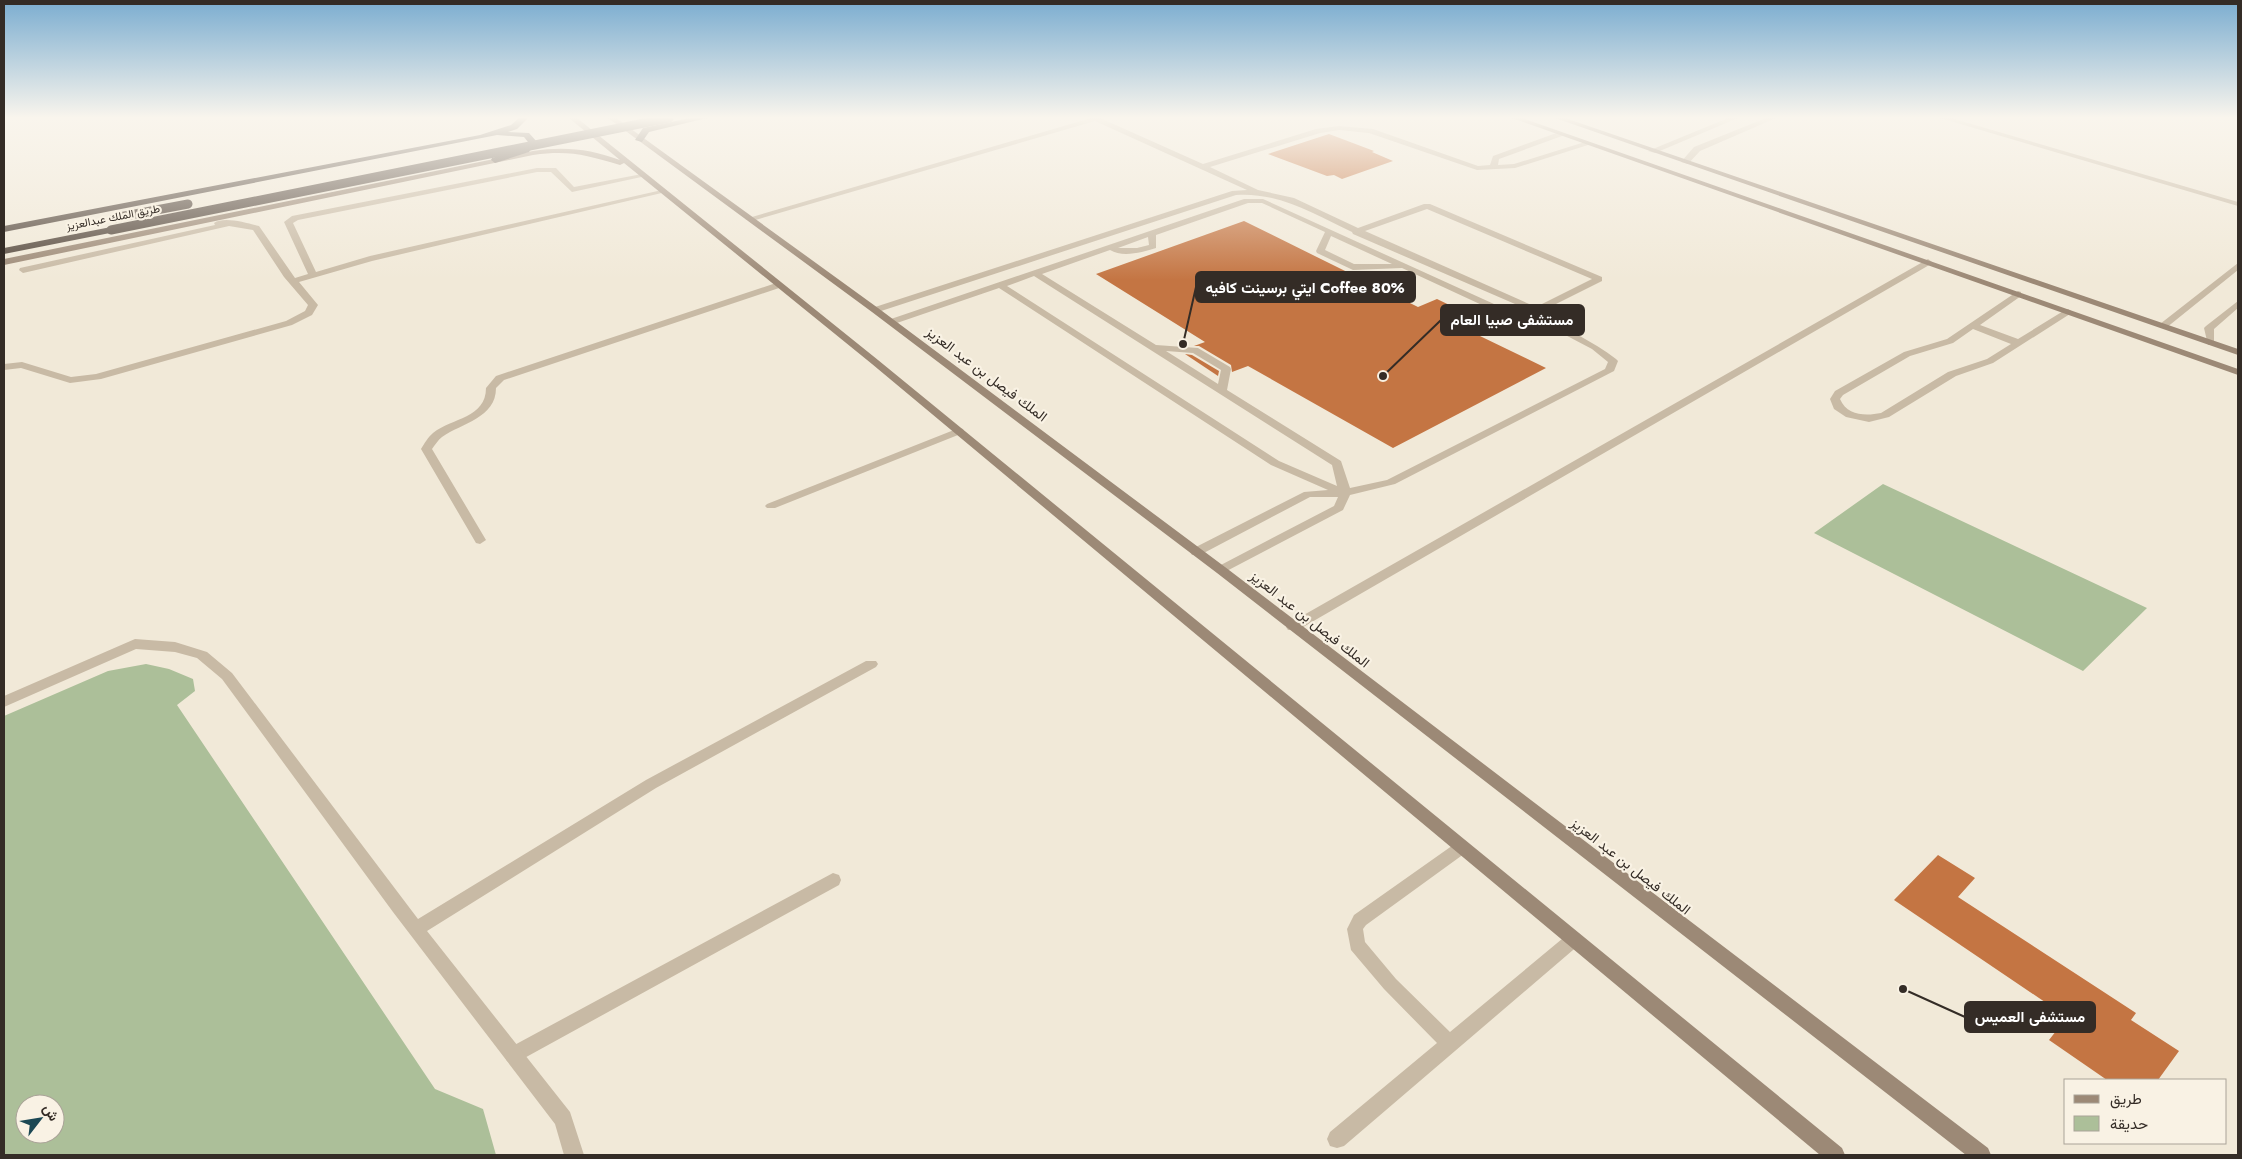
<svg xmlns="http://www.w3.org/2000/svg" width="2242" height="1159" font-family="Jost,Vazirmatn,sans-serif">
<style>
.green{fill:#acbf99;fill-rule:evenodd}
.building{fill:#c47543}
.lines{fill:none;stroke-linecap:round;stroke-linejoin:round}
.lane{fill:#c8baa5;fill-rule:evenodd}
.street{fill:#c8baa5;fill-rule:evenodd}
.secondary{fill:#9c8976;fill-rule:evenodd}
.highway{fill:#55483d;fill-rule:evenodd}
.highway-bridge{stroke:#55483d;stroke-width:9}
.labels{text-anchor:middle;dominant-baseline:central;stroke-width:4.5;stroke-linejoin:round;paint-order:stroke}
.far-street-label{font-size:11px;fill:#342c26;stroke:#f9f2e4}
.street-label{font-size:14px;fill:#342c26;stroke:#f9f2e4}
.leader{fill:none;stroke:#342c26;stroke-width:2}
.callout-dot{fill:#342c26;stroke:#f9f2e4;stroke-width:2}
.callout{fill:#342c26;stroke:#342c26;stroke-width:2}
.callout-label{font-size:15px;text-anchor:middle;font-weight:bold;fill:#fff}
</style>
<rect width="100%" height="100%" fill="#f1e9d8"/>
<!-- green -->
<path class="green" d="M 1883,484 L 2147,608 L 2083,671 L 1814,533 Z
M 146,664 L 169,669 L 193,679 L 195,691 L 177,705 L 435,1089 L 483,1109 L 496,1155 L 4,1155 L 4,716 L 108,671 ZM 25,1104 L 55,1104 L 55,1134 L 25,1134 Z"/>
<!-- building -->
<path class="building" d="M 1329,134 L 1374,151 L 1372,152 L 1393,161 L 1342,179 L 1334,175 L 1327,176 L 1268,154 Z
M 1244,221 L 1418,307 L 1437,299 L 1470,315 L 1453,323 L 1546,368 L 1393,448 L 1248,366 L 1232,372 L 1231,365 L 1199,346 L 1194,346 L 1205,342 L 1096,274 Z
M 1185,354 L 1192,355 L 1219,371 L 1218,376 Z
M 1938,855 L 1975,878 L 1958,897 L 2136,1013 L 2131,1020 L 2179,1051 L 2158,1080 L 2107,1080 L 2049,1040 L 2067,1017 L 1894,900 Z"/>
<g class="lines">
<!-- lane -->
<path class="lane" d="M 1091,118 L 1100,118 L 1203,164 L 1316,129 L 1339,126 L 1373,129 L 1478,166 L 1490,165 L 1493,156 L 1559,132 L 1563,134 L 1562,136 L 1499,159 L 1498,165 L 1514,164 L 1588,141 L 1588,145 L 1515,168 L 1477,170 L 1369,133 L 1339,130 L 1320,133 L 1210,167 L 1258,190 L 1294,198 L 1358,228 L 1424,204 L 1430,204 L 1602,277 L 1602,281 L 1542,311 C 1565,330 1593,341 1616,359 L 1618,361 L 1614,371 L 1395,484 L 1350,495 L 1343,510 L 1221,574 L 1215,570 L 1217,567 L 1334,506 L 1338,497 L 1310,497 L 1200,555 L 1192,555 L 1190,552 L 1192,549 L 1304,492 L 1328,490 L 1271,465 L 999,288 L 894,324 L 888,324 L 888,320 L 1244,199 L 1263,199 L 1516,314 L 1543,321 L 1529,310 L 1353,234 L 1352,232 C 1314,214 1279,192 1236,195 L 878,312 L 872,312 L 872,308 L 1232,191 L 1247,190 L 1095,121 L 752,221 L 745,219 ZM 1248,203 L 1262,203 L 1325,232 L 1316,251 L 1317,253 L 1353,270 L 1402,268 L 1510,318 L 1552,328 L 1592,349 L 1608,362 L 1605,369 L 1387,480 L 1350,488 L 1341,461 L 1227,390 L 1231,369 L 1230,367 L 1198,348 L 1156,345 L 1042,274 L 1110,250 C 1123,258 1143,252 1156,248 L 1156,235 ZM 1427,209 L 1592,279 L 1536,307 L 1365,231 ZM 1331,236 L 1392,264 L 1354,264 L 1325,250 ZM 1148,237 L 1149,245 L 1137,248 L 1118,248 ZM 1034,276 L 1332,465 L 1337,486 L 1279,461 L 1007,286 ZM 1166,351 L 1193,353 L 1221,370 L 1218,384 Z
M 537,168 L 556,168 L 574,187 L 642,174 L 646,176 L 572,192 L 551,172 L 537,172 L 298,220 L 293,223 L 316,272 L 370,256 L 662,190 L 666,192 L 372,261 L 299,282 L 318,305 L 312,315 L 292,325 L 101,379 L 70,383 L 21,368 L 4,370 L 4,364 L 22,362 L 71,377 L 96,374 L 286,321 L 305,311 L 308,305 L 284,277 L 253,230 L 229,226 L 23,273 L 19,270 L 20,268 L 215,225 L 214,223 C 224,216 247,223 259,226 L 295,278 L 308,274 L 284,222 L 292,216 Z
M 779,282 L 783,285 L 782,287 L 504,380 L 496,388 C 496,418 462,423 442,437 C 438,440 435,445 432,449 L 486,540 L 480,544 L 476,543 L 421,449 C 424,444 428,437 433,433 C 452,418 486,418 486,388 L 496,376 Z
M 2018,291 L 2021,292 L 2021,296 L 1980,325 L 2018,339 L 2065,310 L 2068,309 L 2073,312 L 1993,363 L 1956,376 L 1889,417 L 1869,422 L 1846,417 L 1834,409 L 1830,399 L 1835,391 L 1904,352 L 1947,339 ZM 1973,329 L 2011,344 L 1987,359 L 1948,372 L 1881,413 C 1866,416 1847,416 1840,399 L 1843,395 L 1910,356 L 1953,343 Z
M 959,428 L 963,429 L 964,431 L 963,433 L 775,508 L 767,508 L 765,506 L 767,504 Z
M 1462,841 L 1468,843 L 1470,847 L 1468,851 L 1366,925 L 1363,929 L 1365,942 L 1396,979 L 1450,1032 L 1568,934 L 1574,932 L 1580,934 L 1582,939 L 1580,944 L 1344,1146 L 1337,1148 L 1330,1146 L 1327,1139 L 1330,1132 L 1437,1043 L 1384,989 L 1351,950 L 1347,929 L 1354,915 L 1456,843 Z
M 833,873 L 839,875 L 841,880 L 839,885 L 519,1061 L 513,1064 L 507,1061 L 504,1055 L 507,1049 Z"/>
<!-- street -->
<path class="street" d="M 1728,118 L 1738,118 L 1655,153 L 1648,151 Z
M 1766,118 L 1776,118 L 1700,151 L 1688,164 L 1681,162 L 1694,147 Z
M 1940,118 L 1951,118 L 2238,202 L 2238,206 Z
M 1928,259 L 1932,262 L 1931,264 L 1298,630 L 1288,630 L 1286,627 L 1288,624 Z
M 2238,263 L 2238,270 L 2166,328 L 2160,328 L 2160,324 Z
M 2238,301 L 2238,308 L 2214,329 L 2214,345 L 2208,345 L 2204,328 L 2206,326 Z
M 135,639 L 175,642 L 207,652 L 232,673 L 418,919 L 646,780 L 866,661 L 876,661 L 878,664 L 876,667 L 656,788 L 427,931 L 570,1112 L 584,1155 L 564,1155 L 555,1124 L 393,912 L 222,679 L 197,658 L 175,652 L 136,649 L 4,707 L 4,696 Z"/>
<!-- secondary -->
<path class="secondary" d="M 569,118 L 577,118 L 878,360 L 1842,1148 L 1845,1155 L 1820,1155 L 872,364 L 624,163 L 620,165 C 585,155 570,150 533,155 L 4,265 L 4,259 L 533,151 C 564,146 591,149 620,160 Z
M 608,118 L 616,118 L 878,308 L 1225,567 L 1988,1148 L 1991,1155 L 1966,1155 L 1217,573 L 872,312 Z
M 1512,118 L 1522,118 L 2238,369 L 2238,375 Z
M 1555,118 L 1565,118 L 2238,349 L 2238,355 Z"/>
<!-- highway -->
<path class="highway" d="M 519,118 L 528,118 L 517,129 L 508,132 L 529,133 L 537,142 L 529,152 L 495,163 L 491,160 L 492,158 L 523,148 L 528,142 L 524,137 L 497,135 L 4,232 L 4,226 L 480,135 L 511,125 Z
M 690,118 L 707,118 L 649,132 L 642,142 L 635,140 L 643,128 Z
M 111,227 L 116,230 L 115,232 L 4,254 L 4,248 Z"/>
<!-- highway-bridge -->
<path class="highway-bridge" d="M 114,218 L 188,204
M 111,230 L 669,118"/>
</g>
<!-- sky -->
<linearGradient id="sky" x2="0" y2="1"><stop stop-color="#7badd0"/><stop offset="0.42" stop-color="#f9f5ed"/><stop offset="1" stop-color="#f9f5ed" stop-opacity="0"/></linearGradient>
<rect width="2242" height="280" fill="url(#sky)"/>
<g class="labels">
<!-- far-street labels -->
<g class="far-street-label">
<text transform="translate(113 217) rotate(-11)">طريق الملك عبدالعزيز</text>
</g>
<!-- street labels -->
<g class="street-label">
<text transform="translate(987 374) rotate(37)">الملك فيصل بن عبد العزيز</text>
<text transform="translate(1310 619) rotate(38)">الملك فيصل بن عبد العزيز</text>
<text transform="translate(1631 866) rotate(38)">الملك فيصل بن عبد العزيز</text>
</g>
</g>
<!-- callouts -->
<path class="leader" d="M1183 344L1196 287M1383 376L1441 320M1903 989L1965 1017"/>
<g class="callout-dot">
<circle cx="1183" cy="344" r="5"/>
<circle cx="1383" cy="376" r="5"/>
<circle cx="1903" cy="989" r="5"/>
</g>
<g class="callout">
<rect x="1196" y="272" width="219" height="30" rx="5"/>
<rect x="1441" y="305" width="143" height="30" rx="5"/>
<rect x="1965" y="1002" width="130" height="30" rx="5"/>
</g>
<g class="callout-label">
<text x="1305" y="293">ايتي برسينت كافيه Coffee 80%</text>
<text x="1512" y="325">مستشفى صبيا العام</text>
<text x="2030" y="1022">مستشفى العميس</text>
</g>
<!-- border -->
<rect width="2242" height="1159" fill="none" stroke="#342c26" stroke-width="10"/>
<!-- legend -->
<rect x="2064" y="1079" width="162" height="65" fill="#f9f2e4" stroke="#aaa398"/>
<rect x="2074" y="1095" width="25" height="8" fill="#9c8976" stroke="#aaa398"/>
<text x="2110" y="1104" font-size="15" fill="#342c26">طريق</text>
<rect x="2074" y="1116" width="25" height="15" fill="#acbf99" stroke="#aaa398"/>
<text x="2110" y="1129" font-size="15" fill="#342c26">حديقة</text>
<!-- north arrow -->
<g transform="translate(40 1119) rotate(59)"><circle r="24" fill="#f9f2e4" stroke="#aaa398"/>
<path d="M0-4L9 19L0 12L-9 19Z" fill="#1c4854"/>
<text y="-8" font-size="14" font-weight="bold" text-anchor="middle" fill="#342c26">ش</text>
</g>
</svg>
